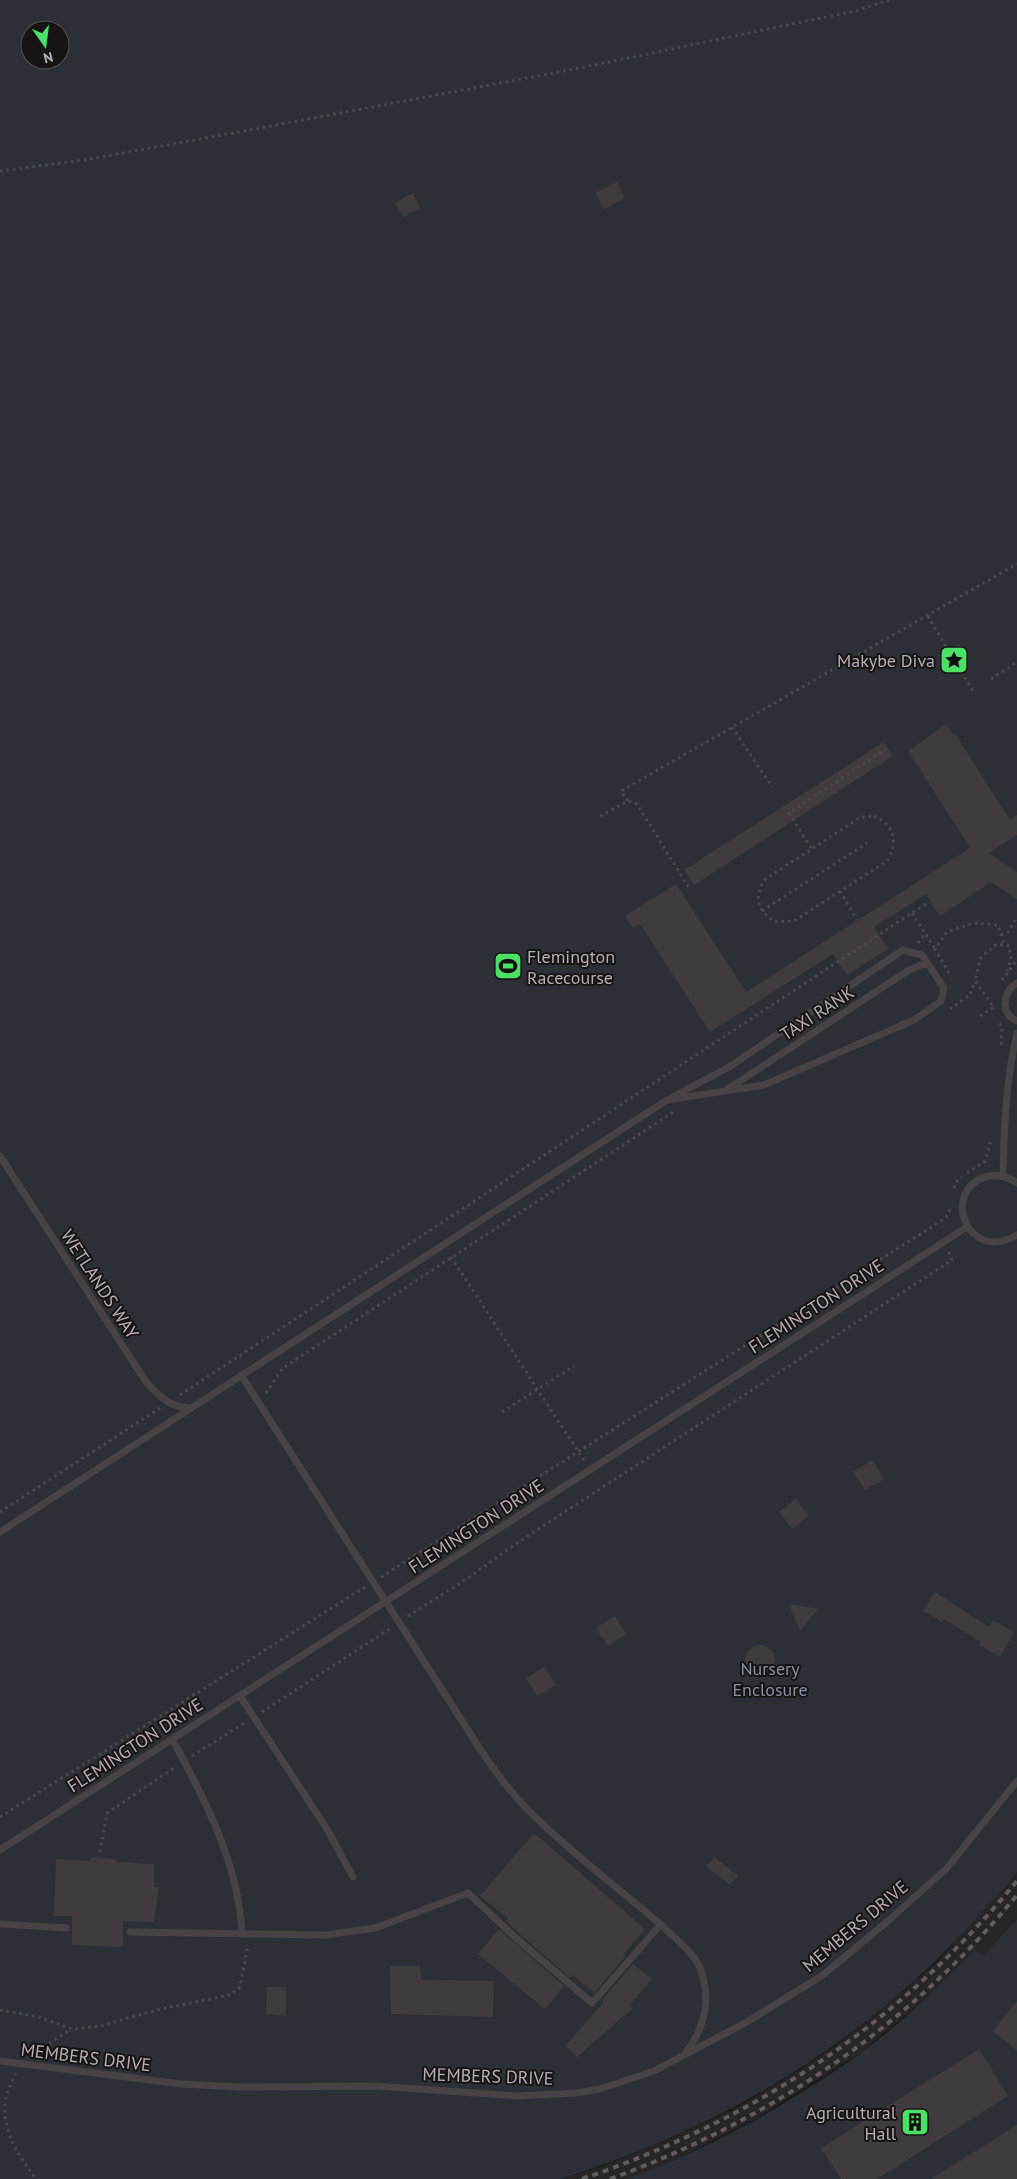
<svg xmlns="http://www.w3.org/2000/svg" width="1017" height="2179" font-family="'PT Sans',sans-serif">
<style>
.built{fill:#282527}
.green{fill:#2c2f35;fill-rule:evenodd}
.building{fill:#403b3e}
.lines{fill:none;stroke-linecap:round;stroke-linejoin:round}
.path{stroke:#4e474c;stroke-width:3;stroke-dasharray:2.5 4;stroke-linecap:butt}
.service{stroke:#474245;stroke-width:7}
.rail{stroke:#625b61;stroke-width:4;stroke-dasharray:6 5;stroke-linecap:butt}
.labels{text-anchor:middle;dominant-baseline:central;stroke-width:4;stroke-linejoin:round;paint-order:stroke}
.poi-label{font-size:18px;fill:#b9adb7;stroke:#161415;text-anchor:end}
.street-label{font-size:18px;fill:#b9adb7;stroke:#161415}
.park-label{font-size:18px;fill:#8692a2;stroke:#161415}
</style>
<rect width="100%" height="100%" fill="#1b191a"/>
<!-- built -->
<path class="built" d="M 1017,1872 L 1017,1919 L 1006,1932 L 984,1955 L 975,1950 L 941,1985 L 860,2053 L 757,2118 L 661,2167 L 626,2179 L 560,2179 L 603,2166 L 665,2141 L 730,2111 L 782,2081 L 835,2046 L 872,2017 L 935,1964 Z"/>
<!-- green -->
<path class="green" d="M 0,0 L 1017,0 L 1017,1872 C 1004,1889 989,1904 975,1920 C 863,2044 719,2130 560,2179 L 0,2179 ZM 30,30 L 60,30 L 60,60 L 30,60 Z
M 1017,1919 L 1017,2179 L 626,2179 C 708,2150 789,2104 859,2054 C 901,2024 939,1986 975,1950 L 984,1955 Z"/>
<!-- building -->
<path class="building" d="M 617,182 L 625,198 L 604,209 L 595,193 Z
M 413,193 L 420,208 L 403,217 L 395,203 Z
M 946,724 L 954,736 L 956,735 L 1010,820 L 1017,815 L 1017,835 L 989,853 L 1017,872 L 1017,899 L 991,882 L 940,916 L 926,894 L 874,927 L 888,949 L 847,975 L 833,954 L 710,1032 L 640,924 L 633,928 L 625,916 L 676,884 L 746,992 L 970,848 L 908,751 Z
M 884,742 L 893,756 L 694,885 L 684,870 Z
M 872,1460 L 884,1479 L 865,1490 L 853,1472 Z
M 796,1499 L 809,1516 L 792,1529 L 779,1512 Z
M 935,1592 L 989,1627 L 993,1620 L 1014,1632 L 1000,1657 L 979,1645 L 981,1642 L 944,1619 L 942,1622 L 923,1611 Z
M 789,1604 L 818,1609 L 800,1631 Z
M 615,1616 L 626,1634 L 608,1646 L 596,1628 Z
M745 1660a15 15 0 1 1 30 0a15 15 0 1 1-30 0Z
M 544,1667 L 556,1685 L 537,1696 L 526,1678 Z
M 534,1833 L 645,1929 L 623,1955 L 625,1957 L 594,1993 L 573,1975 L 570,1978 L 521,1935 L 506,1921 L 508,1919 L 480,1896 Z
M 91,1857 L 116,1859 L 117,1862 L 154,1864 L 154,1887 L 159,1887 L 154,1922 L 123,1921 L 123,1947 L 72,1945 L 72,1916 L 54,1916 L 56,1859 L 90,1861 Z
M 715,1857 L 738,1876 L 730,1885 L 706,1866 Z
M 499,1929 L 564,1986 L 545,2009 L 478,1954 Z
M 633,1964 L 652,1979 L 630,2005 L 633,2008 L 577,2057 L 565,2046 L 604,2002 L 602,2000 Z
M 390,1966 L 420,1966 L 421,1980 L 494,1981 L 493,2017 L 391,2014 Z
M 267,1987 L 286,1987 L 286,2016 L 266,2014 Z
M 1017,2001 L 1017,2051 L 993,2031 Z
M 979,2049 L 1008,2096 L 877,2179 L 841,2179 L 821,2148 Z
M 1017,2125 L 1017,2179 L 931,2179 Z"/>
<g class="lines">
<!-- path -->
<path class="path" d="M 0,171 L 84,160 L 233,133 L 570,70 L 855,11 L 890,0
M 928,616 L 949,652
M 959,646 L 968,660 L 947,672 L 939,657 Z
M 958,666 L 973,691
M 991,679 L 1017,662
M 732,727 L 772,787
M 628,801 L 621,791 L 1017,564
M 600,816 L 628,801 L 637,804 L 690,890
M 874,816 C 894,824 899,843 887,861 L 794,921 L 775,922 C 757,909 754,900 764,880 L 861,817 Z
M 811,848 L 789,813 L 887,748
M 840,891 L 857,920
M 762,911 L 867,843
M 912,913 L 935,949
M 1001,935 L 1008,932 L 1017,917
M 918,943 L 926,933
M 949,973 L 935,949 L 947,932 L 973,923 L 998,925 L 1004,944
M 1002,980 L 1017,960
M 950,1009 L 970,995 L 975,981
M 980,1016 L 994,1007 L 975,981 L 981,957 L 997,944 L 1009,946 L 1011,959 L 1007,971
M 1000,1023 L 1002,1028 L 1001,1048
M 967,1173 L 985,1161 L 991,1140
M 954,1188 L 956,1182 L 962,1177
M 451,1257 L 585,1462
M 266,1393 L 283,1368 L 675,1111
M 180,1395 L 927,903
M 502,1412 L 574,1366
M 0,1512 L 160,1408
M 381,1577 L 944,1219 L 949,1213 L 950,1206
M 408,1616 L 462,1582 L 520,1541 L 952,1260 L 948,1250
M 262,1712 L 391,1628
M 192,1756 L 246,1722
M 0,1817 L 365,1587
M 100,1852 L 107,1813 L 177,1766
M 0,2010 L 39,2017 L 72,2029 L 100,2026 L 157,2010 L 230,1995 L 240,1987 L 248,1945
M 33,2054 L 71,2029
M 16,2073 C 12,2081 8,2090 6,2098 C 0,2129 19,2156 36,2179"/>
<!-- service -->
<path class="service" d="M 1017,983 C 1002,993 1000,1013 1017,1021
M 728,1089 L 909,970 L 927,963
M 0,1156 L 146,1382 C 160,1397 169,1407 191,1408
M 1003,1176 C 1004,1128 1006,1079 1017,1033
M 1017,1183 C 1008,1177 999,1174 988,1176 C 939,1189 967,1265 1017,1235
M 241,1375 L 478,1746 C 492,1767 507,1788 524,1806 C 544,1827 567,1846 589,1865 C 618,1890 649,1912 676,1939 C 685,1947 695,1956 700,1968 C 712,2000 705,2027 685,2054
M 0,1532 L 667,1100 L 764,1085 L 914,1020 L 941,1001 L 944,988 L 922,955 L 903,950 L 729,1067 L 667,1100
M 240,1696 L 327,1829 L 353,1877
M 172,1739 C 205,1799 239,1865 242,1934
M 0,1850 L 967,1227
M 0,1924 L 66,1928
M 130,1932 L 326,1935 L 375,1928 L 468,1893 L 517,1939 L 592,2003 L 661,1924
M 0,2061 L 181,2084 L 240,2087 L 376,2086 L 517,2096 L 577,2093 L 600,2089 L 654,2071 L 747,2022 L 823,1975 L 888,1921 L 947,1868 L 1017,1781"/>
<!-- rail -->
<path class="rail" d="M 582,2179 C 758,2118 898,2025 1017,1881
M 610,2179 C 769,2121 910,2026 1017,1895"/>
</g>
<!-- icons -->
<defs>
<symbol id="sight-square" viewBox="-11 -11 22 22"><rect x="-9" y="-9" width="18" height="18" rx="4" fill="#4ce065" stroke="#161415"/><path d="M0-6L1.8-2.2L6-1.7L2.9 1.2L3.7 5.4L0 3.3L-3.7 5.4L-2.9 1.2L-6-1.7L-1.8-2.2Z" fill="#111"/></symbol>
<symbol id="stadium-square" viewBox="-11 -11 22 22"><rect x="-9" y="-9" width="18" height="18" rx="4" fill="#4ce065" stroke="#161415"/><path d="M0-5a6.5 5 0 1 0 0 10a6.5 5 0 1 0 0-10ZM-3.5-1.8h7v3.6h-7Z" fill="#111"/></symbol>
<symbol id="building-square" viewBox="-11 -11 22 22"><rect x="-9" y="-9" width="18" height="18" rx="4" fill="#4ce065" stroke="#161415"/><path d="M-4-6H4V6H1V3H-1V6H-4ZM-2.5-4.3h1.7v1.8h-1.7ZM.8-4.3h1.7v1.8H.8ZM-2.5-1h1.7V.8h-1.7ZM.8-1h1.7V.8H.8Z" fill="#111"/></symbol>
</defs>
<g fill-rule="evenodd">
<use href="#sight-square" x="938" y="644" width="32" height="32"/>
<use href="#stadium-square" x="492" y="950" width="32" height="32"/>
<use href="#building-square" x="899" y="2106" width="32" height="32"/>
</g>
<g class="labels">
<!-- poi labels -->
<g class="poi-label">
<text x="935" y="660">Makybe Diva</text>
<text x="527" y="956" text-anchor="start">Flemington<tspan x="527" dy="21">Racecourse</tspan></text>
<text x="896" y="2112">Agricultural<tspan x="896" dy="21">Hall</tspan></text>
</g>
<!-- street labels -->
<g class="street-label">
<text transform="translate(817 1013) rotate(-33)">TAXI RANK</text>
<text transform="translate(100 1284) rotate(57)">WETLANDS WAY</text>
<text transform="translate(816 1306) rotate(-33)">FLEMINGTON DRIVE</text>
<text transform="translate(476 1526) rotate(-33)">FLEMINGTON DRIVE</text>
<text transform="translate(135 1745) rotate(-33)">FLEMINGTON DRIVE</text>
<text transform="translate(855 1926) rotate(-40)">MEMBERS DRIVE</text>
<text transform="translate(86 2057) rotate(7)">MEMBERS DRIVE</text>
<text transform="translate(488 2076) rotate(2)">MEMBERS DRIVE</text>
</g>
<!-- park labels -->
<g class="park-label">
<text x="770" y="1668">Nursery<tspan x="770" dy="21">Enclosure</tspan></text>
</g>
</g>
<!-- north arrow -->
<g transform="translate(45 45) rotate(166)"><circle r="24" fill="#161415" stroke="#575156"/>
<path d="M0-4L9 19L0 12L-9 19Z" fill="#4ce065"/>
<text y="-8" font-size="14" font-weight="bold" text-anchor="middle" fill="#b9adb7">N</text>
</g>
</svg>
